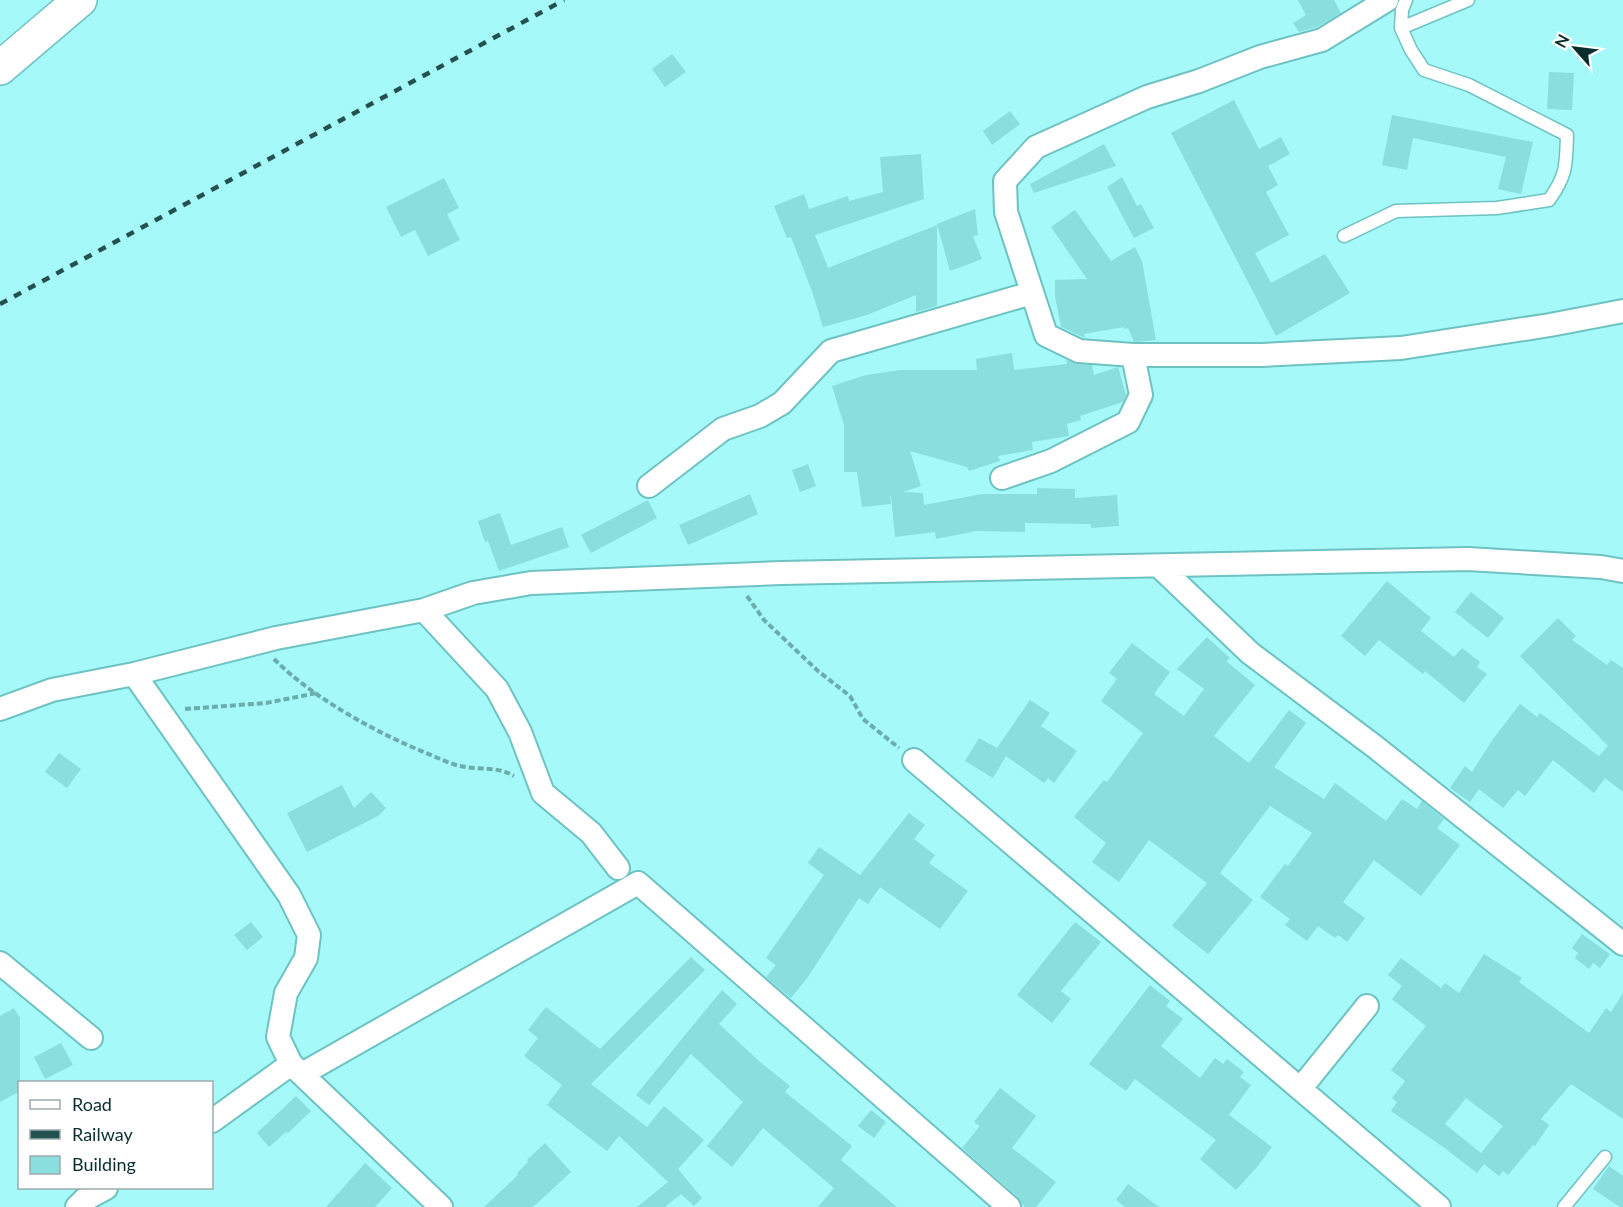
<svg xmlns="http://www.w3.org/2000/svg" width="1623" height="1207" font-family="Lato,sans-serif">
<style>
.building{fill:#8adedd;fill-rule:evenodd}
.lines{fill:none;stroke-linecap:round;stroke-linejoin:round}
.lane-casing{stroke:#6ec2c1;stroke-width:15}
.street-casing{stroke:#6ec2c1;stroke-width:26}
.highway-casing{stroke:#6ec2c1;stroke-width:36}
.path{stroke:#6badac;stroke-width:4;stroke-dasharray:6 3;stroke-linecap:butt}
.lane{stroke:#fff;stroke-width:12}
.street{stroke:#fff;stroke-width:22}
.highway{stroke:#fff;stroke-width:33}
.rail{stroke:#235150;stroke-width:4.5;stroke-dasharray:8 8;stroke-linecap:butt}
</style>
<rect width="100%" height="100%" fill="#a5f9f8"/>
<!-- building -->
<path class="building" d="M 1298,0 L 1334,0 L 1341,13 L 1317,27 L 1299,32 L 1293,23 L 1306,15 Z
M 672,54 L 686,72 L 665,87 L 652,69 Z
M 1549,72 L 1574,73 L 1572,110 L 1547,109 Z
M 1234,100 L 1259,149 L 1281,137 L 1290,154 L 1268,166 L 1278,185 L 1266,192 L 1289,235 L 1255,253 L 1271,283 L 1325,254 L 1350,293 L 1276,336 L 1171,133 Z
M 1010,111 L 1020,124 L 992,145 L 983,131 Z
M 1392,115 L 1533,142 L 1521,194 L 1498,189 L 1506,157 L 1413,138 L 1407,170 L 1382,165 Z
M 1104,144 L 1116,166 L 1034,193 L 1030,184 Z
M 921,154 L 924,199 L 815,235 L 828,268 L 937,225 L 937,306 L 916,312 L 916,295 L 867,315 L 823,327 L 812,291 L 791,237 L 787,238 L 774,206 L 804,194 L 809,209 L 848,196 L 849,201 L 883,192 L 880,157 Z
M 1122,177 L 1137,206 L 1141,204 L 1154,228 L 1134,238 L 1107,187 Z
M 444,178 L 459,208 L 447,214 L 460,240 L 428,256 L 415,230 L 401,237 L 386,207 Z
M 975,209 L 978,235 L 973,236 L 982,259 L 950,271 L 937,224 Z
M 1075,210 L 1111,261 L 1135,247 L 1142,261 L 1156,340 L 1134,342 L 1128,328 L 1124,329 L 1124,327 L 1084,334 L 1085,338 L 1061,327 L 1055,296 L 1055,280 L 1087,279 L 1051,227 Z
M 1012,353 L 1014,370 L 1067,364 L 1066,360 L 1078,364 L 1092,365 L 1094,375 L 1118,367 L 1126,395 L 1123,402 L 1080,416 L 1081,420 L 1067,424 L 1069,436 L 1032,442 L 1033,450 L 998,456 L 1000,461 L 969,471 L 967,467 L 910,451 L 921,486 L 903,492 L 923,493 L 924,505 L 982,494 L 1037,494 L 1037,488 L 1075,489 L 1075,498 L 1117,495 L 1119,526 L 1091,528 L 1091,524 L 1025,523 L 1025,532 L 976,531 L 936,539 L 935,532 L 895,537 L 891,496 L 890,496 L 891,504 L 862,507 L 857,472 L 844,472 L 844,425 L 832,386 L 866,375 L 900,370 L 977,370 L 976,359 Z
M 808,464 L 816,486 L 800,492 L 792,470 Z
M 750,494 L 758,514 L 688,545 L 679,525 Z
M 648,500 L 657,518 L 591,553 L 581,535 Z
M 500,513 L 511,545 L 562,527 L 569,547 L 499,571 L 488,541 L 485,542 L 478,521 Z
M 1387,581 L 1431,618 L 1421,631 L 1454,657 L 1462,648 L 1480,662 L 1477,667 L 1487,674 L 1464,703 L 1425,671 L 1423,674 L 1379,640 L 1365,656 L 1341,636 Z
M 1471,592 L 1504,618 L 1488,638 L 1455,612 Z
M 1558,618 L 1576,636 L 1572,640 L 1607,665 L 1611,660 L 1623,668 L 1623,792 L 1605,778 L 1594,793 L 1553,760 L 1525,796 L 1518,790 L 1503,808 L 1479,789 L 1470,802 L 1450,788 L 1465,766 L 1472,772 L 1493,739 L 1520,704 L 1537,717 L 1540,713 L 1599,756 L 1608,746 L 1520,656 Z
M 1207,637 L 1230,658 L 1226,661 L 1255,685 L 1214,736 L 1249,763 L 1289,710 L 1306,723 L 1274,767 L 1324,799 L 1335,783 L 1386,821 L 1402,799 L 1417,809 L 1422,801 L 1444,819 L 1437,828 L 1460,845 L 1421,896 L 1374,860 L 1343,902 L 1365,918 L 1347,942 L 1338,935 L 1335,938 L 1318,926 L 1307,941 L 1285,925 L 1290,919 L 1260,897 L 1285,864 L 1288,866 L 1312,833 L 1270,806 L 1220,873 L 1253,900 L 1208,954 L 1172,926 L 1207,883 L 1149,840 L 1119,882 L 1092,862 L 1106,843 L 1074,817 L 1104,780 L 1107,782 L 1143,733 L 1101,701 L 1117,679 L 1109,673 L 1132,643 L 1170,672 L 1154,694 L 1184,716 L 1204,689 L 1177,669 Z
M 1030,700 L 1050,713 L 1041,726 L 1077,751 L 1054,783 L 1048,778 L 1044,783 L 1006,756 L 993,778 L 965,761 L 979,738 L 997,748 Z
M 59,753 L 81,769 L 67,788 L 45,772 Z
M 342,785 L 354,808 L 371,792 L 386,808 L 378,816 L 307,852 L 287,813 Z
M 909,813 L 925,825 L 914,839 L 935,855 L 929,863 L 968,891 L 940,929 L 880,887 L 868,904 L 859,898 L 808,977 L 791,998 L 766,977 L 776,965 L 766,958 L 824,875 L 808,863 L 819,847 L 860,875 Z
M 251,922 L 263,937 L 247,950 L 234,935 Z
M 1075,922 L 1101,942 L 1061,991 L 1071,999 L 1052,1023 L 1017,995 Z
M 1582,934 L 1610,954 L 1600,968 L 1593,963 L 1589,969 L 1575,958 L 1578,953 L 1572,948 Z
M 1484,954 L 1522,978 L 1519,982 L 1589,1033 L 1606,1008 L 1611,1012 L 1623,993 L 1623,1119 L 1571,1084 L 1541,1119 L 1549,1125 L 1535,1146 L 1533,1145 L 1508,1175 L 1503,1171 L 1499,1176 L 1484,1164 L 1477,1173 L 1446,1149 L 1391,1111 L 1397,1102 L 1392,1098 L 1405,1081 L 1391,1070 L 1426,1026 L 1392,999 L 1402,986 L 1388,975 L 1401,958 L 1441,988 L 1445,983 L 1459,993 ZM 1466,1098 L 1503,1126 L 1481,1153 L 1445,1124 Z
M 691,957 L 705,970 L 591,1084 L 647,1127 L 664,1106 L 704,1140 L 678,1169 L 702,1198 L 694,1206 L 681,1194 L 665,1207 L 637,1207 L 668,1182 L 619,1136 L 607,1151 L 547,1105 L 562,1085 L 524,1056 L 538,1038 L 528,1030 L 546,1007 L 600,1049 Z
M 1150,985 L 1170,1001 L 1166,1006 L 1183,1019 L 1161,1046 L 1200,1078 L 1215,1058 L 1223,1064 L 1227,1059 L 1244,1072 L 1240,1077 L 1251,1085 L 1229,1115 L 1272,1147 L 1257,1167 L 1236,1190 L 1200,1159 L 1216,1140 L 1135,1079 L 1126,1091 L 1089,1064 Z
M 722,990 L 737,1004 L 719,1024 L 759,1061 L 790,1086 L 785,1092 L 852,1146 L 841,1160 L 897,1207 L 818,1207 L 834,1188 L 763,1128 L 732,1167 L 707,1146 L 743,1102 L 691,1054 L 649,1105 L 636,1095 Z
M 14,1008 L 20,1018 L 20,1091 L 0,1102 L 0,1016 Z
M 61,1043 L 73,1065 L 45,1079 L 34,1057 Z
M 1000,1088 L 1036,1116 L 1012,1148 L 1056,1182 L 1036,1207 L 1025,1207 L 1022,1204 L 1018,1197 L 962,1148 L 980,1126 L 974,1122 Z
M 296,1096 L 311,1111 L 288,1133 L 286,1132 L 269,1147 L 257,1133 Z
M 871,1110 L 886,1122 L 874,1138 L 858,1126 Z
M 545,1143 L 571,1172 L 533,1207 L 484,1207 L 518,1175 L 517,1173 L 528,1162 L 527,1160 Z
M 365,1163 L 392,1188 L 375,1207 L 326,1207 Z
M 1609,1166 L 1623,1176 L 1623,1207 L 1620,1207 L 1593,1189 Z
M 1128,1184 L 1159,1207 L 1125,1207 L 1116,1200 Z"/>
<g class="lines">
<defs>
<path id="lane" d="M 1401,28 L 1468,0
M 1344,236 L 1396,211 L 1497,208 L 1549,200 C 1567,175 1566,165 1567,135 L 1469,85 L 1424,70 L 1411,50 L 1401,28 L 1402,10 L 1406,0
M 1564,1207 L 1605,1157"/>
<path id="street" d="M 1387,0 L 1322,40 L 1260,57 L 1199,81 L 1147,97 L 1036,147 L 1005,181 L 1006,212 L 1046,335 L 1079,351 L 1133,355 L 1262,355 L 1401,348 L 1550,325 L 1623,311
M 1002,478 L 1051,461 L 1128,422 L 1141,395 L 1133,355
M 649,486 L 723,429 L 760,416 L 782,403 L 831,351 L 1032,293
M 1159,566 L 1250,653 L 1374,746 L 1623,944
M 424,610 L 497,689 L 520,732 L 543,793 L 591,833 L 618,868
M 134,674 L 289,895 L 309,935 L 306,958 L 286,993 L 278,1037 L 291,1064 L 441,1207
M 0,709 L 52,690 L 134,674 L 276,638 L 424,610 L 473,593 L 531,583 L 781,573 L 1468,559 L 1601,567 L 1623,571
M 914,760 L 1439,1207
M 0,963 L 91,1038
M 302,1074 L 638,883 L 1009,1207
M 1301,1088 L 1367,1006
M 212,1121 L 291,1064
M 77,1207 L 84,1200 L 106,1188"/>
<path id="highway" d="M 0,68 L 80,0"/>
</defs>
<!-- lane casing -->
<use href="#lane" class="lane-casing"/>
<!-- street casing -->
<use href="#street" class="street-casing"/>
<!-- highway casing -->
<use href="#highway" class="highway-casing"/>
<!-- path -->
<path class="path" d="M 747,596 L 764,620 L 818,671 L 850,696 L 863,719 L 899,748
M 274,659 C 313,698 375,732 426,753 C 436,757 446,762 456,765 C 476,771 496,765 514,776
M 185,709 L 266,703 L 317,693"/>
<!-- lane -->
<use href="#lane" class="lane"/>
<!-- street -->
<use href="#street" class="street"/>
<!-- highway -->
<use href="#highway" class="highway"/>
<!-- rail -->
<path class="rail" d="M 0,304 L 564,0"/>
</g>
<!-- legend -->
<rect x="18" y="1081" width="195" height="108" fill="#ffffff" stroke="#9cabab" stroke-width="1.5"/>
<rect x="30" y="1100" width="30" height="9" fill="#ffffff" stroke="#9cabab" stroke-width="1.5"/>
<text x="72" y="1111" font-size="18" fill="#082e2d">Road</text>
<rect x="30" y="1130" width="30" height="9" fill="#235150" stroke="#9cabab" stroke-width="1.5"/>
<text x="72" y="1141" font-size="18" fill="#082e2d">Railway</text>
<rect x="30" y="1156" width="30" height="18" fill="#8adedd" stroke="#9cabab" stroke-width="1.5"/>
<text x="72" y="1171" font-size="18" fill="#082e2d">Building</text>
<!-- north arrow -->
<g transform="translate(1575 48) rotate(298)" stroke="#ffffff" stroke-width="4.5" paint-order="stroke">
<path d="M0-4.5L10 22L0 15L-10 22Z" fill="#082e2d"/>
<text y="-9" font-size="16" font-weight="bold" text-anchor="middle" fill="#082e2d">N</text>
</g>
</svg>
